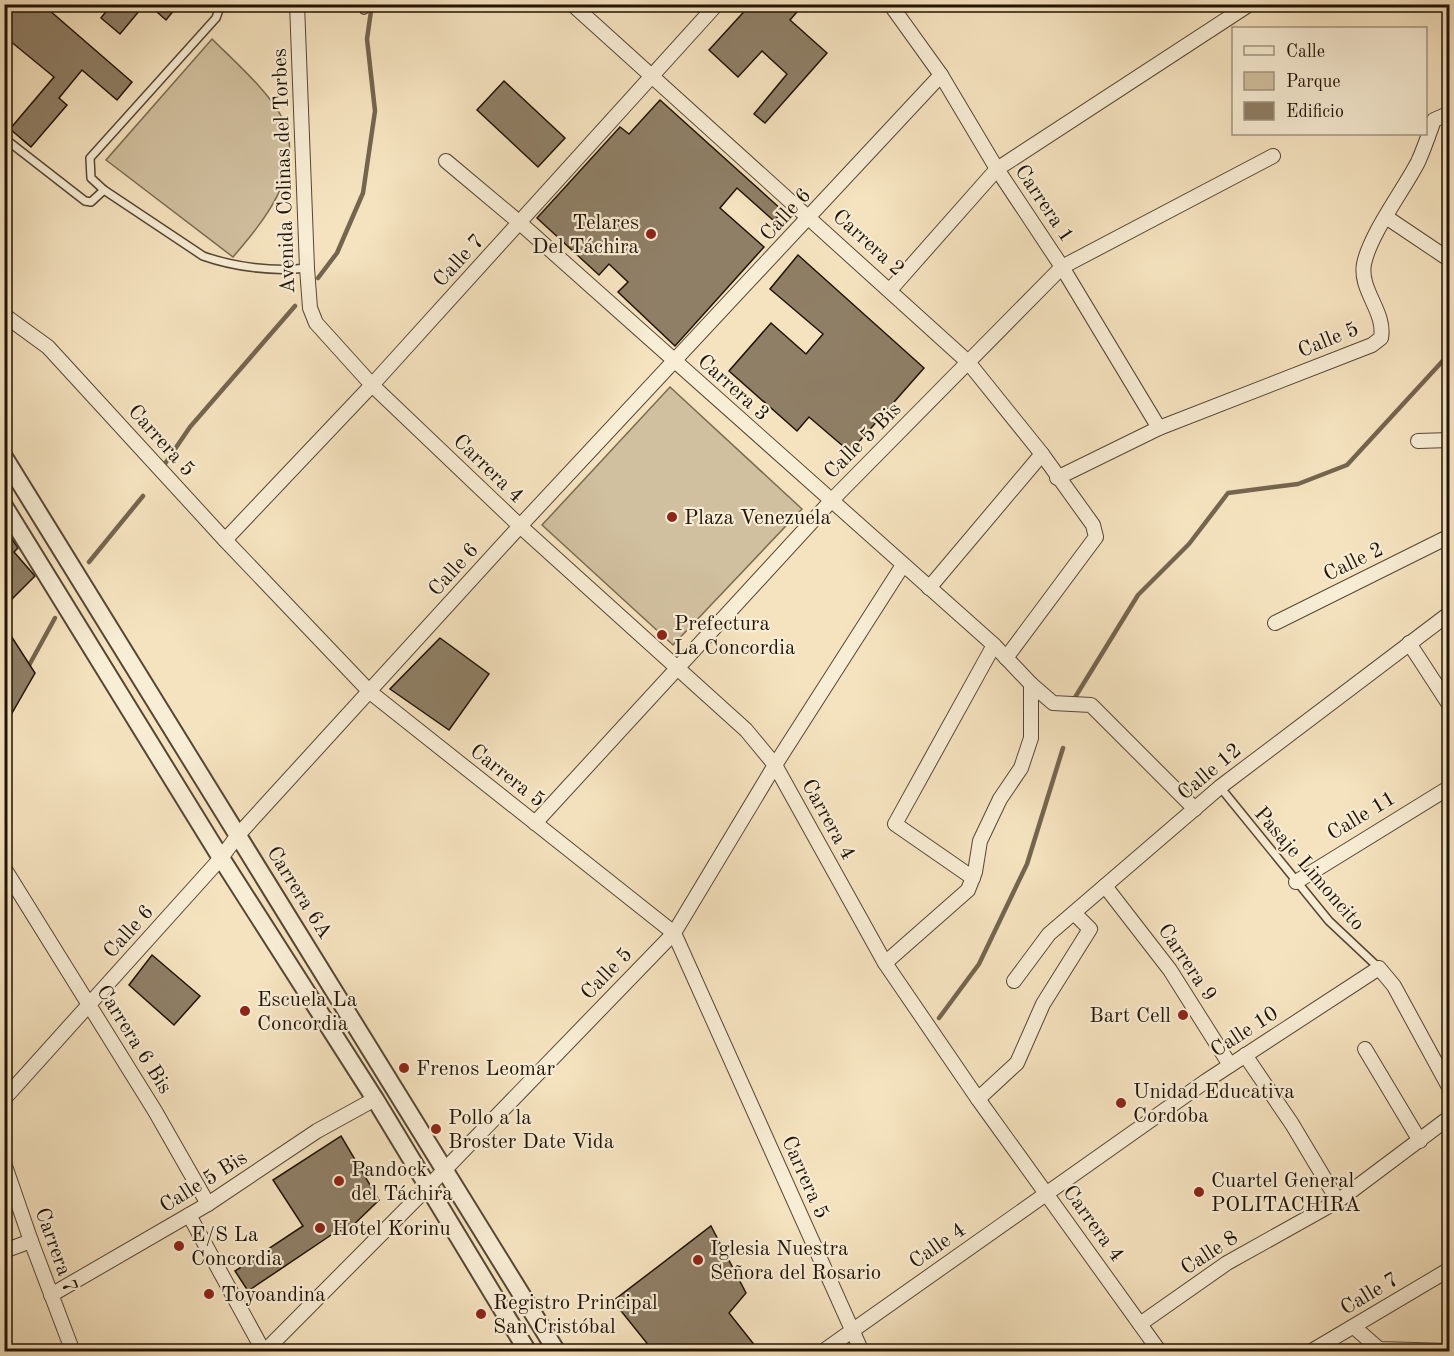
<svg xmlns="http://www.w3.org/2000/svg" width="1454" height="1356" font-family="'Old Standard TT',serif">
<rect width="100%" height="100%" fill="#f5e3bf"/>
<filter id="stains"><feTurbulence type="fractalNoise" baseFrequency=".00333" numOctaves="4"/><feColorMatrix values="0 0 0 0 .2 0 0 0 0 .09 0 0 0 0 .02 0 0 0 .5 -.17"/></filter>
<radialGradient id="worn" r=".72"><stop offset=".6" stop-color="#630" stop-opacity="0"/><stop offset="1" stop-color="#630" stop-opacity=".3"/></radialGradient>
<!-- green -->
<g fill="#d1c09f" stroke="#796a52" stroke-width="1.5">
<path d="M212,39C233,60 273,95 284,122C305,172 263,222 233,257L106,160Z"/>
<polygon points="670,387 802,509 673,645 542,525"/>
</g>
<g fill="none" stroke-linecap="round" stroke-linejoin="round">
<!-- stream -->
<g stroke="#75654f" stroke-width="4.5">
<polyline points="318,278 337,253 363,193 375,111 367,39 372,4"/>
<polyline points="162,468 190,427 295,306"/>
<polyline points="89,562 143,496"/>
<polyline points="27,669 55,618"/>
<polyline points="1074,699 1138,595 1189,544 1228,493 1298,484 1347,465 1450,353"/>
<polyline points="939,1018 979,964 1027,864 1063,748"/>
</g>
</g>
<!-- building -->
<g fill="#8f7f66" stroke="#211305" stroke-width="1.5">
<polygon points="4,4 42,4 132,82 117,100 82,70 59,98 67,105 31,147 10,129 54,77 4,36"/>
<polygon points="112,4 145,4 120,34 101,18"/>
<polygon points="148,4 179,4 166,20"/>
<polygon points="751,4 804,4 790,20 827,53 765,123 754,114 787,74 762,51 738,77 709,50"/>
<polygon points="504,81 565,138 538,167 477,110"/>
<polygon points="660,100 783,211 774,221 737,188 720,208 764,247 675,346 618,292 628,282 609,264 599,275 537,218 620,127 629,134"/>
<polygon points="798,255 924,368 850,452 809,417 797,431 729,371 771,323 806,354 823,334 770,289"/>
<polygon points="4,527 18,548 14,552 35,576 4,607"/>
<polygon points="4,625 35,673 4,727"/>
<polygon points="440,638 489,674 449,730 390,689"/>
<polygon points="152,955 200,996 174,1025 129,985"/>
<polygon points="341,1136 379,1200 343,1235 340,1229 248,1291 235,1271 303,1226 273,1180"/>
<polygon points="711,1226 746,1293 729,1313 760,1352 654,1352 613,1301"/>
</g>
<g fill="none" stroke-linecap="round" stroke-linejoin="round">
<!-- service casing -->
<g stroke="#564734" stroke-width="10">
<g id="service">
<polyline points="364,10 364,4"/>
<path d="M4,138L85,201L91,202L104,190L203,256C234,267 274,272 307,268"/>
<polyline points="104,190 91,178 90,158 216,18 221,4"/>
<polyline points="1220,787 1329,921 1379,968"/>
</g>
</g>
<!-- minor casing -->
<g stroke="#564734" stroke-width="16">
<g id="minor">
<polyline points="297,4 307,268 310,308 316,323 372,385 520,526 746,730 775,765 885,963 978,1099 1160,1352"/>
<polyline points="572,4 968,362 1042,454 1093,525 1096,537 1006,658"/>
<polyline points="890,4 941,75 997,169 1062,267 1159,428"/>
<polyline points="446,161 520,223 994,645 1031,684 1031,738 1021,768 1000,799 980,841 975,872 968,890 885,963"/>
<polyline points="1386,217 1450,260"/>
<polyline points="890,290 997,169 1250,4"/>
<polyline points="4,315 48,347 225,540 370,692 674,933 862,1352"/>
<polyline points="1418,441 1450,440"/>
<path d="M1057,478L1159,428L1372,345L1381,338C1386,312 1359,290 1364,264C1370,234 1403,191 1418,162C1424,149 1429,134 1434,120L1450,113"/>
<polyline points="225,540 372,385 717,4"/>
<polyline points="929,588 1042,454"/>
<polyline points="1275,623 1450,536"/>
<polyline points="1409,643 1450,706"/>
<polyline points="1031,684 1053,703 1091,705 1195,809"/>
<polyline points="535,823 831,501 1062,267 1273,156"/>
<polyline points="4,868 155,1111 208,1204"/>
<polyline points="973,878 895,824 994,645"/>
<polyline points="1296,882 1450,787"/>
<polyline points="1105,886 1170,970 1230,1065"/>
<polyline points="1014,981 1049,934 1220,787 1450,613"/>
<polyline points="1365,1049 1420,1141"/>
<polyline points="1245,1055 1292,1124 1338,1201"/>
<polyline points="4,1099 221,858 238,835 520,526 941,75"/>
<polyline points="978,1099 1017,1063 1043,1004 1090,929 1074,913"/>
<polyline points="4,1163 31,1241 73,1352"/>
<polyline points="189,1215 264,1352"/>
<polyline points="4,1251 31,1241"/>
<polyline points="51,1295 208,1204 317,1131 375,1099"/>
<polyline points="1140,1324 1227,1263 1338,1201 1450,1117"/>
<polyline points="1354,1327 1379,1349 1450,1351"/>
<polyline points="264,1352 428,1187 674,933 775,765 903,565"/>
<polyline points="822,1352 1206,1081 1379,968 1394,986 1450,1089"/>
<polyline points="1310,1352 1450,1269"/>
</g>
</g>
<!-- tertiary casing -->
<g stroke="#564734" stroke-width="20">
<g id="tertiary">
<polyline points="4,457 557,1352"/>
<polyline points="4,506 221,858 375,1099 528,1352"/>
</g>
</g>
<!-- service -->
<use href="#service" stroke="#f8edd5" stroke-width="7"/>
<!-- minor -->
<use href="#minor" stroke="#f8edd5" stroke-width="14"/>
<!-- tertiary -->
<use href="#tertiary" stroke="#f8edd5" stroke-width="16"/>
</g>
<!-- markers -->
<g fill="#8f2418" stroke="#f8edd5" stroke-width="2">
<circle cx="651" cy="234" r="6"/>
<circle cx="672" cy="517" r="6"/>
<circle cx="662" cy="635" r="6"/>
<circle cx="245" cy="1011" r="6"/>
<circle cx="1183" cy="1015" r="6"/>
<circle cx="404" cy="1068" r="6"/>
<circle cx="1121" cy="1103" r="6"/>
<circle cx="436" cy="1129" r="6"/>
<circle cx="339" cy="1181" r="6"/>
<circle cx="1199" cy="1192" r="6"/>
<circle cx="320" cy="1228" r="6"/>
<circle cx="179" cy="1246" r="6"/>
<circle cx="698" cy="1260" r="6"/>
<circle cx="209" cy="1294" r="6"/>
<circle cx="481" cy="1314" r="6"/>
</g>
<g text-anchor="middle" stroke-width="4.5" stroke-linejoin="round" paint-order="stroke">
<!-- street labels -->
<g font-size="21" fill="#211305" stroke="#f8edd5">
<text transform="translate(283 171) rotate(-92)" y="7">Avenida Colinas del Torbes</text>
<text transform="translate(1045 203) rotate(56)" y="7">Carrera 1</text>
<text transform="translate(785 214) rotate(-47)" y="7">Calle 6</text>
<text transform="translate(869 242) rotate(42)" y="7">Carrera 2</text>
<text transform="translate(458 260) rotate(-47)" y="7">Calle 7</text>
<text transform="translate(1328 339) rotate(-22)" y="7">Calle 5</text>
<text transform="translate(734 387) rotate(42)" y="7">Carrera 3</text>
<text transform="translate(162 440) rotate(48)" y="7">Carrera 5</text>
<text transform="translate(862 440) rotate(-45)" y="7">Calle 5 Bis</text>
<text transform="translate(489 468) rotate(44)" y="7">Carrera 4</text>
<text transform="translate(1353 561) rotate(-26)" y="7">Calle 2</text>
<text transform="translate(453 569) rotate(-48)" y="7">Calle 6</text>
<text transform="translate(1209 771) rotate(-40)" y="7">Calle 12</text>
<text transform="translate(508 775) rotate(38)" y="7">Carrera 5</text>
<text transform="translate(1361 815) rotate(-31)" y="7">Calle 11</text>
<text transform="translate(829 819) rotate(61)" y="7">Carrera 4</text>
<text transform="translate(1310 868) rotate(49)" y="7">Pasaje Limoncito</text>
<text transform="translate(300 892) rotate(58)" y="7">Carrera 6A</text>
<text transform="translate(128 931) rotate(-48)" y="7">Calle 6</text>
<text transform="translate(1188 962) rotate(56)" y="7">Carrera 9</text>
<text transform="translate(606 973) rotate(-46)" y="7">Calle 5</text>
<text transform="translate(1244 1031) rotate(-33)" y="7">Calle 10</text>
<text transform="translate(135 1039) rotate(58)" y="7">Carrera 6 Bis</text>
<text transform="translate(806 1177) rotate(66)" y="7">Carrera 5</text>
<text transform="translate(203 1181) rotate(-32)" y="7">Calle 5 Bis</text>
<text transform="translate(1094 1223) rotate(54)" y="7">Carrera 4</text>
<text transform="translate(937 1245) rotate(-35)" y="7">Calle 4</text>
<text transform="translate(57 1250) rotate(70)" y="7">Carrera 7</text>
<text transform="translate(1209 1252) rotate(-33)" y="7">Calle 8</text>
<text transform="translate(1369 1293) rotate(-31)" y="7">Calle 7</text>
</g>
<!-- poi labels -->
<g font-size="21" fill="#211305" stroke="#f8edd5" text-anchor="start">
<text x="639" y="229" text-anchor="end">Telares<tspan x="639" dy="24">Del Táchira</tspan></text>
<text x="684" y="524">Plaza Venezuela</text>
<text x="674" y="630">Prefectura<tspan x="674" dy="24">La Concordia</tspan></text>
<text x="257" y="1006">Escuela La<tspan x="257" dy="24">Concordia</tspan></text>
<text x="1171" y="1022" text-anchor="end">Bart Cell</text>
<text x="416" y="1075">Frenos Leomar</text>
<text x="1133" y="1098">Unidad Educativa<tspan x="1133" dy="24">Cordoba</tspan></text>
<text x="448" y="1124">Pollo a la<tspan x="448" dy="24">Broster Date Vida</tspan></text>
<text x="351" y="1176">Pandock<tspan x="351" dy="24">del Táchira</tspan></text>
<text x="1211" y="1187">Cuartel General<tspan x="1211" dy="24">POLITACHIRA</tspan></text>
<text x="332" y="1235">Hotel Korinu</text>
<text x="191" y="1241">E/S La<tspan x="191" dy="24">Concordia</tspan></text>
<text x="710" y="1255">Iglesia Nuestra<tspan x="710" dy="24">Señora del Rosario</tspan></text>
<text x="221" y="1301">Toyoandina</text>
<text x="493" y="1309">Registro Principal<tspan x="493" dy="24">San Cristóbal</tspan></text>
</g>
</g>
<!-- margin -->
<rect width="1454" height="1356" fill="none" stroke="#f5e3bf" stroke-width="24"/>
<rect x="6" y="6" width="1442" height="1344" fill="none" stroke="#211305" stroke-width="3"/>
<rect x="12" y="12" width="1430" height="1332" fill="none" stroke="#211305" stroke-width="1.5"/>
<!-- legend -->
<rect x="1232" y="27" width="195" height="108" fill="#f8edd5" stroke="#a29682" stroke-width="1.5"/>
<rect x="1244" y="46" width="30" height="9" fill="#f8edd5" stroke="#a29682" stroke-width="1.5"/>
<text x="1286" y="57" font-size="18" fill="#211305">Calle</text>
<rect x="1244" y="72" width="30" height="18" fill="#d1c09f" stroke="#a29682" stroke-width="1.5"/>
<text x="1286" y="87" font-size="18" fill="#211305">Parque</text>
<rect x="1244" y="102" width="30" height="18" fill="#8f7f66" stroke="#a29682" stroke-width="1.5"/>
<text x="1286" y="117" font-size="18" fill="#211305">Edificio</text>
<rect width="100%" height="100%" filter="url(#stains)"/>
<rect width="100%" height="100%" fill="url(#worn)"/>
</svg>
